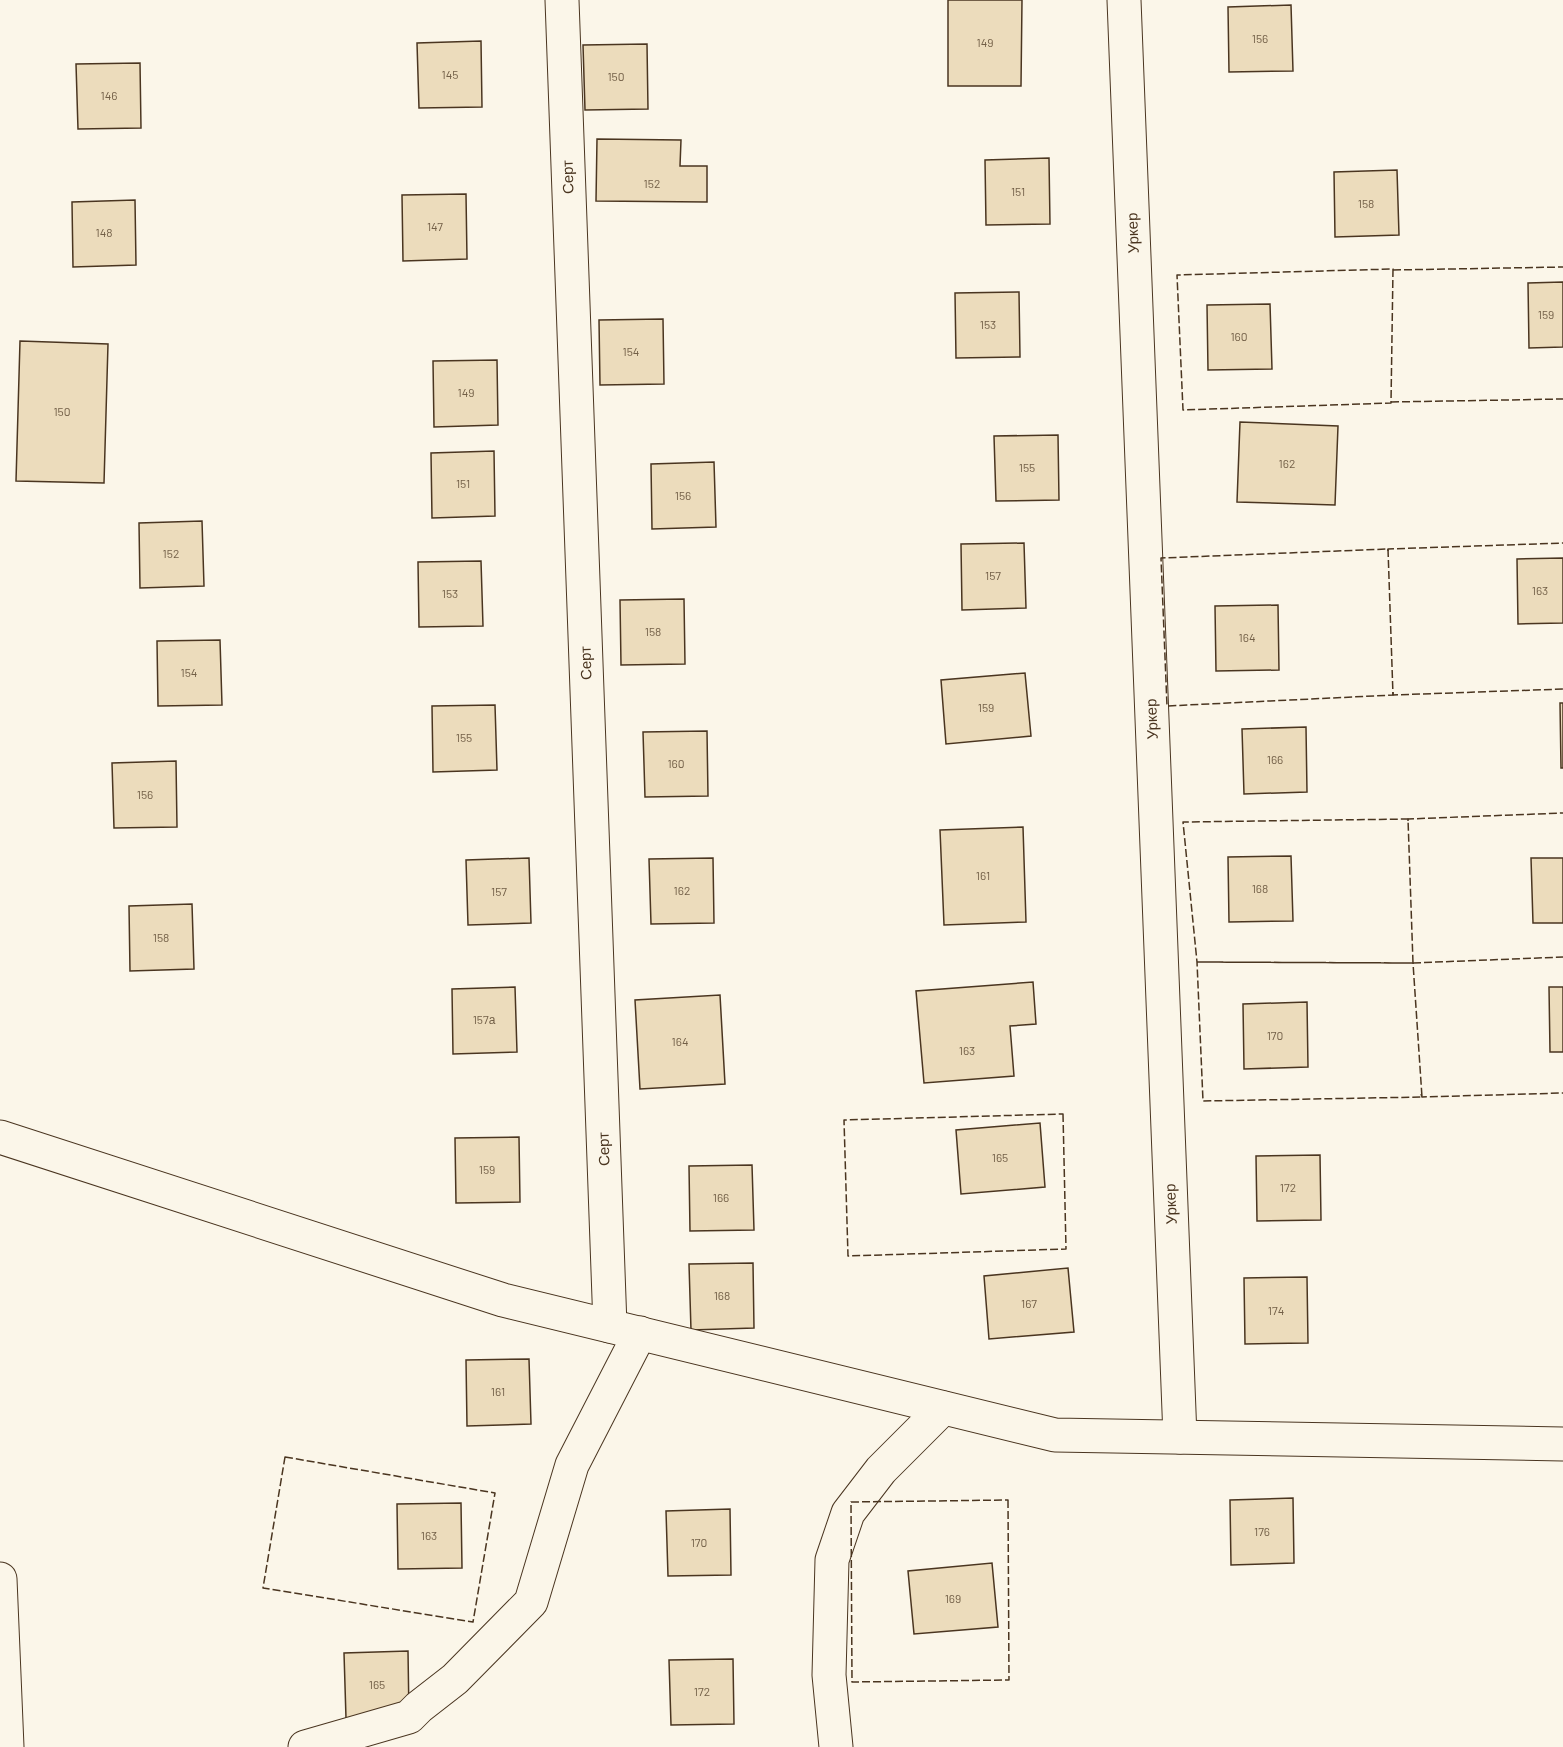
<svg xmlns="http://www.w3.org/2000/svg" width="1563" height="1747" font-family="Barlow,sans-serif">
<rect width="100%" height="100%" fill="#fbf6e9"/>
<!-- building -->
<g fill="#ecdcbc" stroke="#4a3520" stroke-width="1.5">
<polygon points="948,0 1022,0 1021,86 948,86"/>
<polygon points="1291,5 1293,71 1229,72 1228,7"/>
<polygon points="481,41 482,107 419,108 417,43"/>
<polygon points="647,44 648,109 585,110 583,45"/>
<polygon points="140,63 141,128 78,129 76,64"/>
<polygon points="597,139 681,140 680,166 707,166 707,202 596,201"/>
<polygon points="1049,158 1050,224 986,225 985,160"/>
<polygon points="1397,170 1399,235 1335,237 1334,172"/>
<polygon points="466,194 467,259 403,261 402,195"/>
<polygon points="135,200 136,265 73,267 72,202"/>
<polygon points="1563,282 1563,347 1529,348 1528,283"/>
<polygon points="1019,292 1020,357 956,358 955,293"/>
<polygon points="1270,304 1272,369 1208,370 1207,305"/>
<polygon points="663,319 664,384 600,385 599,320"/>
<polygon points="20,341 108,344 104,483 16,481"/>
<polygon points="497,360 498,425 434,427 433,361"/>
<polygon points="1240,422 1338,426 1335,505 1237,502"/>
<polygon points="1058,435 1059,500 996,501 994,436"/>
<polygon points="494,451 495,516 432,518 431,453"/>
<polygon points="714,462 716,527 652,529 651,464"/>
<polygon points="202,521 204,586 140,588 139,523"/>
<polygon points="1024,543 1026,608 962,610 961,544"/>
<polygon points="1563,558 1563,623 1518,624 1517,559"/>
<polygon points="481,561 483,626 419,627 418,562"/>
<polygon points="684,599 685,664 621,665 620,600"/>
<polygon points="1278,605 1279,670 1216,671 1215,606"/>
<polygon points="220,640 222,705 158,706 157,641"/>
<polygon points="1025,673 1031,736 946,744 941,680"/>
<polygon points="1560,703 1563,703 1563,768 1561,768"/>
<polygon points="495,705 497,770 433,772 432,706"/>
<polygon points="1306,727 1307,792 1244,794 1242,729"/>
<polygon points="707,731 708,796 645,797 643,732"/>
<polygon points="176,761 177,827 114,828 112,763"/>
<polygon points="1023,827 1026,922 944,925 940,830"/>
<polygon points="1291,856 1293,921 1229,922 1228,857"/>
<polygon points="529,858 531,923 468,925 466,860"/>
<polygon points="713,858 714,923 651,924 649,859"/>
<polygon points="1531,858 1563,858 1563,923 1533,923"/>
<polygon points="192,904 194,969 130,971 129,906"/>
<polygon points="1033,982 1036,1024 1010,1026 1014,1076 924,1083 916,991"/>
<polygon points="515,987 517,1052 453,1054 452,989"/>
<polygon points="1549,987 1563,987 1563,1052 1550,1052"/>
<polygon points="720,995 725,1084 640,1089 635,1000"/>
<polygon points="1307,1002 1308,1067 1244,1069 1243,1004"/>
<polygon points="1040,1123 1045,1187 961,1194 956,1130"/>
<polygon points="519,1137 520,1202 456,1203 455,1138"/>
<polygon points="1320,1155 1321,1220 1257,1221 1256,1156"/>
<polygon points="752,1165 754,1230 690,1231 689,1166"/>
<polygon points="753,1263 754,1328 691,1330 689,1264"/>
<polygon points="1068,1268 1074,1332 989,1339 984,1276"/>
<polygon points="1307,1277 1308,1343 1245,1344 1244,1278"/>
<polygon points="529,1359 531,1424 467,1426 466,1360"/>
<polygon points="1293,1498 1294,1563 1231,1565 1230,1500"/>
<polygon points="461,1503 462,1568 398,1569 397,1504"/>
<polygon points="730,1509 731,1575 668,1576 666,1511"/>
<polygon points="992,1563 998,1627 914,1634 908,1571"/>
<polygon points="408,1651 409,1717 346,1718 344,1653"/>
<polygon points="733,1659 734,1724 671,1725 669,1660"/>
</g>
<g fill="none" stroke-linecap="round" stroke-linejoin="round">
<!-- street casing -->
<g stroke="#4a3520" stroke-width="35">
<g id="street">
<polyline points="562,0 610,1326"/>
<polyline points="1124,0 1180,1437"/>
<polyline points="0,1137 503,1300 1055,1435 1563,1444"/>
<polyline points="0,1579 7,1747"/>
<polyline points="305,1747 409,1717 419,1707 455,1679 531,1602 572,1465 640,1333"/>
<polyline points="836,1747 829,1675 832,1560 848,1513 881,1470 943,1408"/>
</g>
</g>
<!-- street -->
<use href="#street" stroke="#fbf6e9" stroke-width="33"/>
<!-- fence -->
<g stroke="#4a3520" stroke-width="1.5" stroke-dasharray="8 3" stroke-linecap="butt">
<polygon points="1393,269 1391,403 1183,410 1177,275"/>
<polyline points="1393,270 1563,267"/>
<polyline points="1391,402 1563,399"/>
<polygon points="1388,549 1393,695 1167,706 1161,558"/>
<polyline points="1388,551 1388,549 1563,543"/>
<polyline points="1393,692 1393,695 1563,689"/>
<polyline points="1408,821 1408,819 1563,813"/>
<polyline points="1197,962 1413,963 1422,1097 1203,1101 1197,962 1183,822 1408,819 1413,963 1197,962"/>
<polyline points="1413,963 1563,957"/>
<polyline points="1421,1094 1422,1097 1563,1093"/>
<polygon points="1063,1114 1066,1249 848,1256 844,1120"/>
<polygon points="285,1457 495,1493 473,1622 263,1588"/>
<polygon points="1008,1500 1009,1680 852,1682 851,1502"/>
</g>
</g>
<g text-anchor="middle" stroke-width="4.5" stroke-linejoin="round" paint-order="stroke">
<!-- number labels -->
<g font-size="12" fill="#725f47">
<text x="1260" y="43">156</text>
<text x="985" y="47">149</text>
<text x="450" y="79">145</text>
<text x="616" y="81">150</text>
<text x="109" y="100">146</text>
<text x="652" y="188">152</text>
<text x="1018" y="196">151</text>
<text x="1366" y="208">158</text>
<text x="435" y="231">147</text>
<text x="104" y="237">148</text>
<text x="1546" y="319">159</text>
<text x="988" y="329">153</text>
<text x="1239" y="341">160</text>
<text x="631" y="356">154</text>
<text x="466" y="397">149</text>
<text x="62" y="416">150</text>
<text x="1287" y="468">162</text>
<text x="1027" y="472">155</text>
<text x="463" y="488">151</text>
<text x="683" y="500">156</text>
<text x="171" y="558">152</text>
<text x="993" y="580">157</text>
<text x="1540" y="595">163</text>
<text x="450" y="598">153</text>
<text x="653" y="636">158</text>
<text x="1247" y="642">164</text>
<text x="189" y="677">154</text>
<text x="986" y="712">159</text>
<text x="464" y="742">155</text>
<text x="1275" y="764">166</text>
<text x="676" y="768">160</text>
<text x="145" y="799">156</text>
<text x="983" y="880">161</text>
<text x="1260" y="893">168</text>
<text x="682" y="895">162</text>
<text x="499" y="896">157</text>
<text x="161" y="942">158</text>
<text x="484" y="1024">157а</text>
<text x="1275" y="1040">170</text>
<text x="680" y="1046">164</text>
<text x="967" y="1055">163</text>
<text x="1000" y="1162">165</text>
<text x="487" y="1174">159</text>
<text x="1288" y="1192">172</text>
<text x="721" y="1202">166</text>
<text x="722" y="1300">168</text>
<text x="1029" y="1308">167</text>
<text x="1276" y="1315">174</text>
<text x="498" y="1396">161</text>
<text x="1262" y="1536">176</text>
<text x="429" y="1540">163</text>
<text x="699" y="1547">170</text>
<text x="953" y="1603">169</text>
<text x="377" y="1689">165</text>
<text x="702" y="1696">172</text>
</g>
<!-- street labels -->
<g font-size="15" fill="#4a3520" stroke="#fbf6e9">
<text transform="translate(568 177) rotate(-92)" y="5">Серт</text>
<text transform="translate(1133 233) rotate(-92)" y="5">Уркер</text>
<text transform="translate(586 663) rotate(-92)" y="5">Серт</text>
<text transform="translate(1152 719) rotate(-92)" y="5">Уркер</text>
<text transform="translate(604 1149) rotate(-92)" y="5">Серт</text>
<text transform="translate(1171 1204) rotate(-92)" y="5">Уркер</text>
</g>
</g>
</svg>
